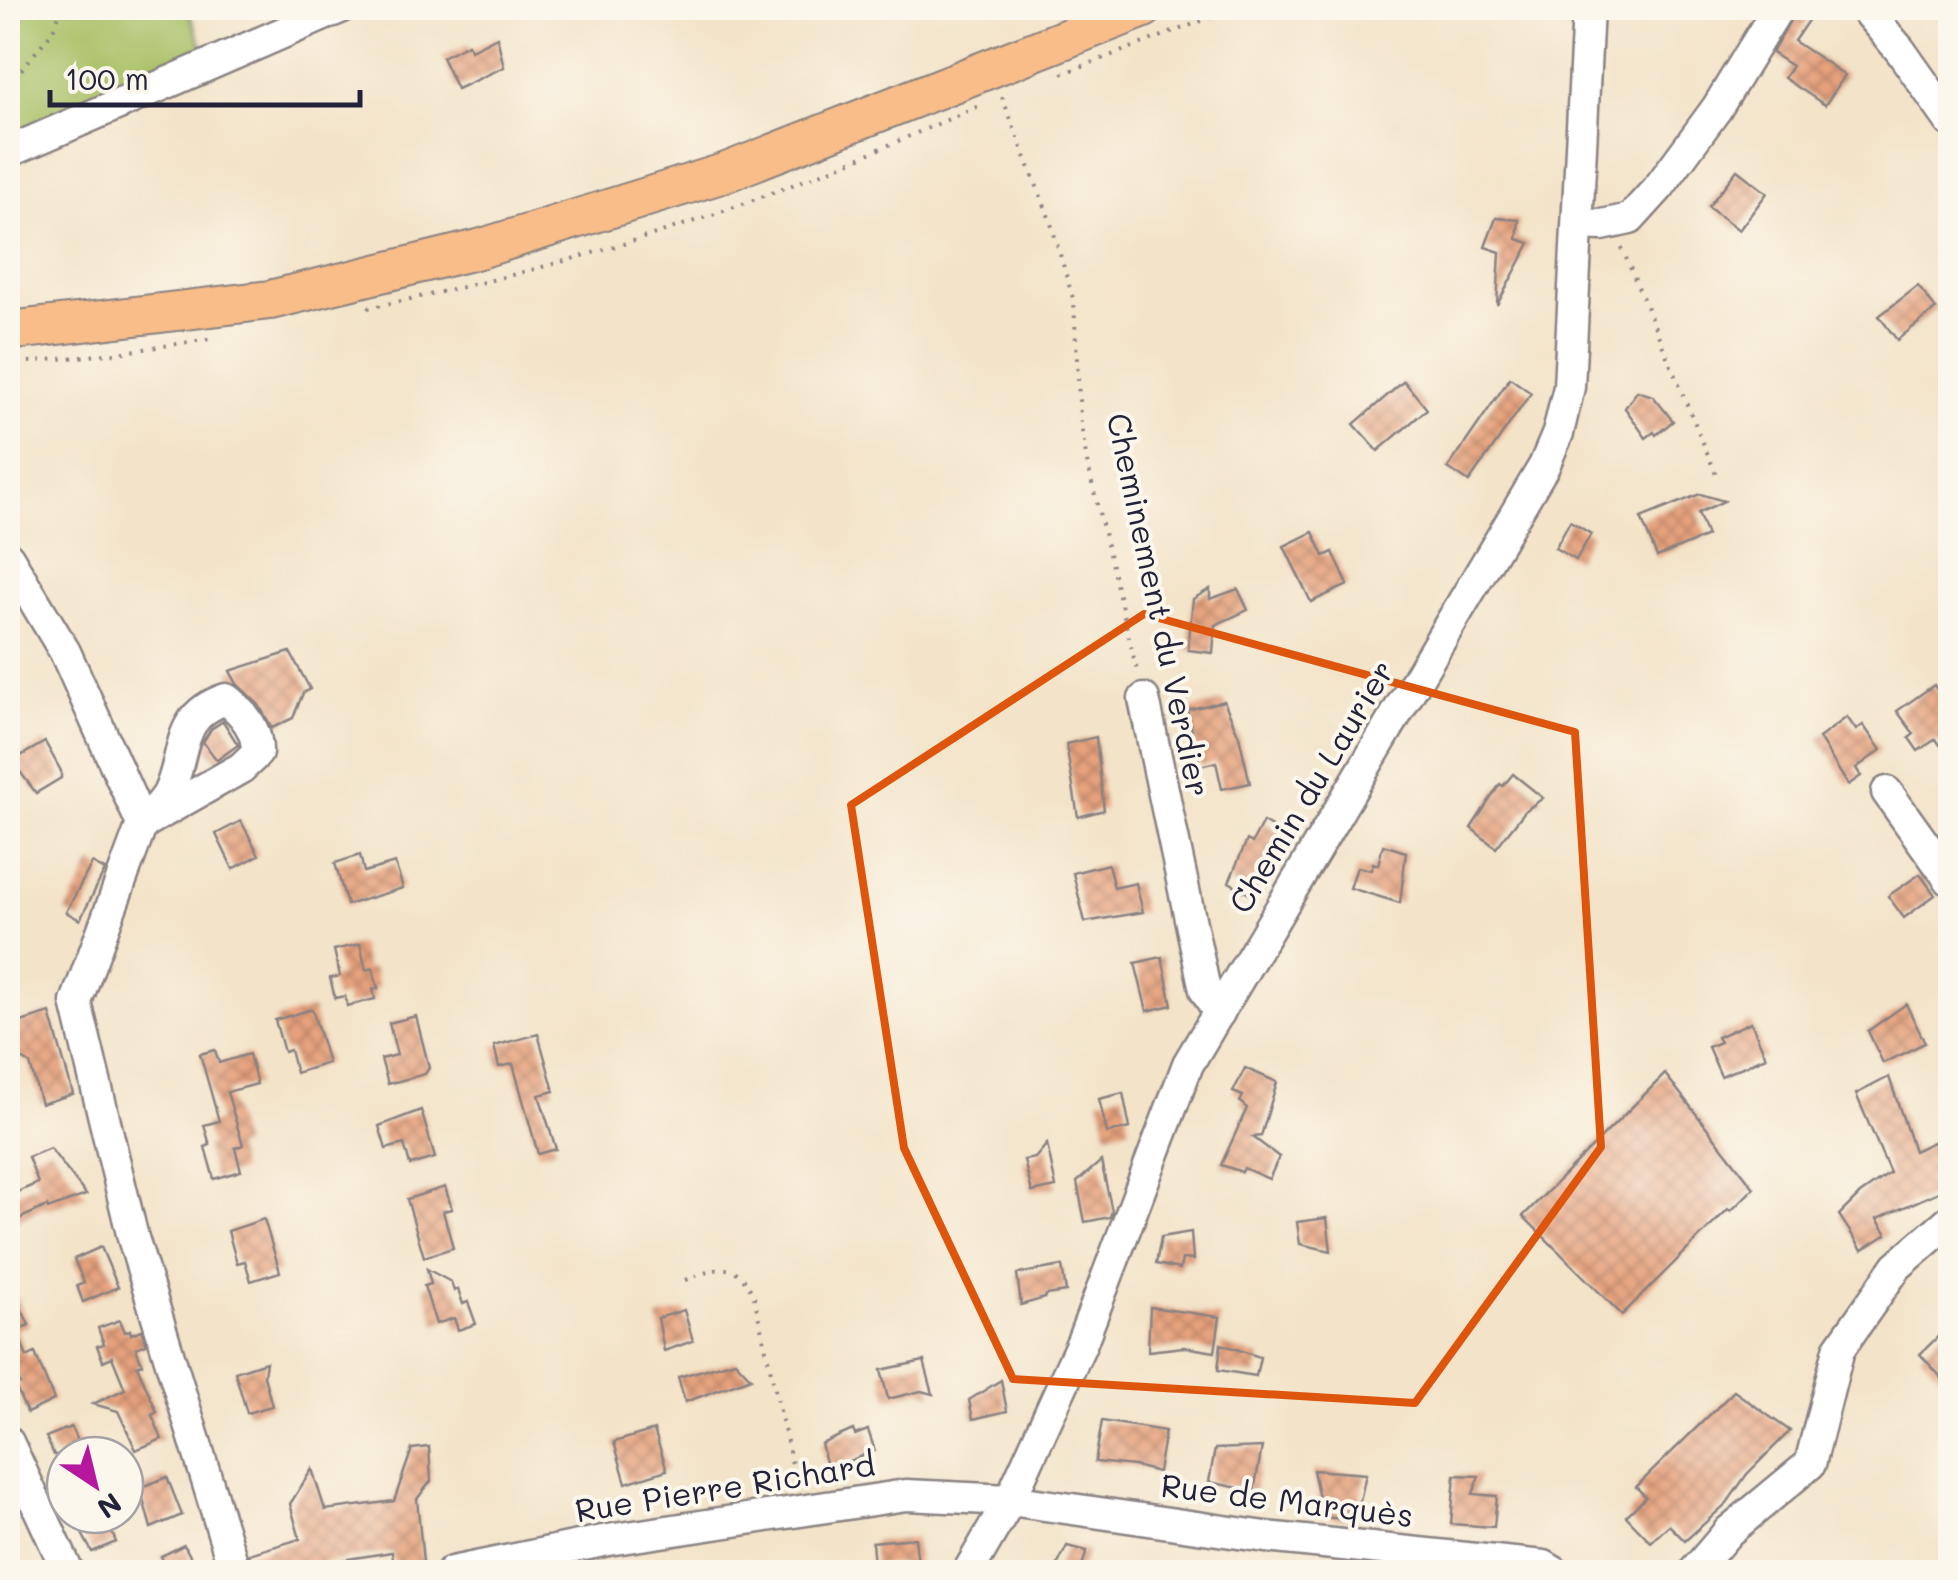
<svg xmlns="http://www.w3.org/2000/svg" width="1958" height="1580" font-family="Mali,sans-serif">
<defs>
<pattern id="building-cross-hatch" width="8" height="8" patternUnits="userSpaceOnUse" patternTransform="scale(2.5)"><rect width="8" height="8" fill="#e7a27d"/><path d="M0 0l8 8M0 8l8-8" fill="none" stroke="#bb8468"/></pattern>
</defs>
<rect width="100%" height="100%" fill="#fbf7ec"/>
<filter id="ink" filterUnits="userSpaceOnUse"><feTurbulence type="fractalNoise" baseFrequency=".01" numOctaves="2"/><feDisplacementMap in="SourceGraphic" scale="20" xChannelSelector="R" yChannelSelector="G"/><feConvolveMatrix kernelMatrix="1 2 1 2 8 2 1 2 1" color-interpolation-filters="sRGB"/></filter>
<filter id="wash" filterUnits="userSpaceOnUse"><feTurbulence type="fractalNoise" baseFrequency=".0048" numOctaves="4" result="noise"/><feDisplacementMap in="SourceGraphic" scale="40" xChannelSelector="R" yChannelSelector="G"/><feGaussianBlur stdDeviation="2.25" result="paint"/><feColorMatrix in="noise" values="0 0 0 0 0 0 0 0 0 0 0 0 0 0 0 0 0 1.4 0 .05"/><feComposite in="paint" operator="in"/></filter>
<g filter="url(#wash)">
<rect width="100%" height="100%" fill="#f3e3c8"/>
<!-- park -->
<polygon fill="#a8c065" stroke="#657150" stroke-width="2.5" points="8,8 187,8 208,60 8,148"/>
<g id="blocks">
<!-- building -->
<g fill="url(#building-cross-hatch)">
<polygon points="1797,8 1811,16 1794,41 1845,75 1825,105 1784,78 1792,66 1772,53"/>
<polygon points="497,37 504,67 457,89 442,57 468,44 471,50"/>
<polygon points="1737,170 1767,193 1739,230 1708,207"/>
<polygon points="1496,218 1519,220 1517,239 1530,243 1497,305 1500,252 1485,247"/>
<polygon points="1918,286 1936,309 1897,340 1879,316"/>
<polygon points="1510,378 1531,393 1469,482 1448,468"/>
<polygon points="1404,381 1427,409 1378,451 1354,424"/>
<polygon points="1637,391 1653,396 1673,421 1656,435 1654,432 1646,438 1625,408"/>
<polygon points="1700,494 1724,501 1698,513 1707,536 1657,557 1641,518"/>
<polygon points="1570,521 1591,534 1576,560 1555,548"/>
<polygon points="1313,532 1324,556 1333,552 1348,585 1311,602 1284,546"/>
<polygon points="1210,589 1210,599 1238,589 1248,610 1215,625 1213,653 1188,650 1193,599"/>
<polygon points="290,652 310,689 303,693 293,718 272,728 259,705 237,684 230,671"/>
<polygon points="1934,685 1950,709 1950,738 1940,745 1936,739 1918,751 1909,738 1914,734 1897,711"/>
<polygon points="1224,701 1239,736 1250,783 1222,789 1216,762 1200,766 1187,710"/>
<polygon points="1847,717 1856,730 1863,725 1881,750 1856,768 1861,776 1848,785 1819,738"/>
<polygon points="223,721 238,745 217,760 203,742 211,729"/>
<polygon points="1096,737 1104,810 1078,817 1066,744"/>
<polygon points="45,742 61,771 61,778 36,793 12,761"/>
<polygon points="1513,774 1543,798 1525,811 1496,848 1471,828 1500,784 1503,786"/>
<polygon points="241,821 259,855 233,869 216,834"/>
<polygon points="1263,822 1285,835 1251,895 1229,882 1247,840 1252,843"/>
<polygon points="1383,845 1406,852 1400,903 1350,888 1357,867 1371,870 1373,863 1378,865"/>
<polygon points="360,855 364,872 395,863 403,888 347,905 335,863"/>
<polygon points="92,863 105,870 80,920 66,912"/>
<polygon points="1108,864 1114,888 1136,883 1143,912 1085,922 1073,873"/>
<polygon points="1920,874 1935,895 1904,918 1888,896"/>
<polygon points="360,944 366,970 373,968 378,988 373,989 375,999 347,1006 345,996 335,998 330,978 340,976 334,950"/>
<polygon points="1162,957 1172,1005 1147,1011 1135,963"/>
<polygon points="1906,1004 1925,1043 1883,1063 1868,1031"/>
<polygon points="312,1009 328,1063 296,1073 290,1050 284,1052 275,1020"/>
<polygon points="50,1013 73,1094 41,1104 30,1064 8,1050 8,1026"/>
<polygon points="416,1016 429,1068 425,1074 388,1084 381,1059 397,1055 389,1023"/>
<polygon points="1751,1022 1766,1057 1721,1076 1708,1047 1720,1042 1717,1037"/>
<polygon points="538,1034 554,1091 539,1095 556,1149 538,1154 513,1064 499,1067 494,1046"/>
<polygon points="215,1050 219,1063 249,1054 257,1084 227,1092 243,1145 235,1148 241,1171 214,1179 205,1147 210,1145 204,1125 219,1121 200,1054"/>
<polygon points="1245,1068 1277,1082 1261,1136 1253,1137 1279,1157 1269,1179 1244,1168 1242,1172 1221,1165 1247,1108 1240,1102 1243,1096 1233,1092"/>
<polygon points="1665,1074 1754,1188 1731,1211 1728,1209 1622,1315 1523,1216"/>
<polygon points="1889,1077 1914,1151 1950,1134 1950,1187 1877,1219 1887,1234 1862,1250 1839,1215 1860,1194 1890,1173 1856,1094"/>
<polygon points="1123,1093 1130,1128 1107,1133 1099,1099"/>
<polygon points="421,1110 435,1158 410,1165 404,1144 386,1149 379,1126"/>
<polygon points="1047,1144 1056,1187 1032,1192 1024,1160 1035,1158"/>
<polygon points="50,1148 86,1195 48,1209 47,1206 8,1224 8,1196 38,1183 28,1157"/>
<polygon points="1101,1161 1112,1211 1110,1217 1085,1222 1077,1182"/>
<polygon points="445,1187 452,1209 443,1211 453,1248 424,1257 407,1199"/>
<polygon points="1327,1218 1331,1251 1300,1244 1297,1222"/>
<polygon points="264,1219 280,1272 251,1281 245,1261 237,1263 228,1231"/>
<polygon points="1191,1232 1193,1260 1182,1259 1180,1269 1156,1264 1161,1237"/>
<polygon points="101,1247 118,1287 83,1302 77,1286 84,1283 74,1259"/>
<polygon points="1062,1266 1066,1292 1046,1295 1045,1298 1021,1305 1017,1274"/>
<polygon points="427,1269 451,1282 454,1291 458,1289 463,1304 468,1302 476,1324 458,1330 454,1318 436,1324 424,1286 431,1284"/>
<polygon points="8,1279 29,1325 16,1330 27,1357 35,1353 54,1400 27,1413 15,1386 20,1384 8,1355"/>
<polygon points="1150,1307 1220,1317 1215,1352 1184,1347 1148,1351"/>
<polygon points="684,1310 693,1341 664,1351 658,1318"/>
<polygon points="120,1320 125,1332 130,1330 131,1334 142,1330 146,1344 136,1348 142,1364 137,1366 157,1412 152,1415 162,1439 136,1450 118,1411 93,1404 125,1389 112,1357 103,1361 97,1346 104,1344 98,1328"/>
<polygon points="1950,1325 1950,1387 1920,1354"/>
<polygon points="1221,1344 1260,1357 1256,1376 1218,1370"/>
<polygon points="735,1361 751,1378 685,1402 678,1377"/>
<polygon points="924,1361 933,1394 921,1391 888,1399 881,1370"/>
<polygon points="266,1362 264,1376 272,1406 247,1413 235,1372"/>
<polygon points="1001,1380 1007,1411 973,1419 969,1400"/>
<polygon points="1734,1391 1790,1431 1747,1474 1727,1503 1685,1541 1669,1525 1651,1542 1626,1516 1646,1497 1636,1487"/>
<polygon points="1102,1421 1165,1431 1158,1472 1134,1466 1095,1462"/>
<polygon points="71,1427 83,1455 54,1455 46,1437"/>
<polygon points="654,1430 667,1470 626,1483 614,1442"/>
<polygon points="853,1430 855,1435 868,1430 875,1451 828,1469 821,1444"/>
<polygon points="429,1447 431,1481 417,1499 423,1562 394,1565 392,1552 304,1566 305,1569 294,1572 253,1572 249,1554 300,1539 290,1504 312,1469 325,1510 394,1501 412,1449"/>
<polygon points="1262,1447 1254,1491 1209,1482 1215,1449"/>
<polygon points="1313,1470 1366,1474 1356,1520 1323,1517"/>
<polygon points="1455,1475 1479,1476 1473,1494 1497,1496 1494,1527 1451,1524"/>
<polygon points="167,1477 182,1515 151,1528 140,1488"/>
<polygon points="72,1515 104,1515 116,1542 92,1552"/>
<polygon points="915,1538 919,1572 901,1572 900,1563 874,1566 872,1542"/>
<polygon points="184,1545 199,1572 168,1572 161,1556"/>
<polygon points="1067,1546 1087,1551 1080,1572 1054,1572"/>
</g>
</g>
</g>
<g filter="url(#ink)">
<use href="#blocks" fill-opacity="0" stroke="#8a8282" stroke-width="2.5"/>
<g fill="none" stroke-linecap="round" stroke-linejoin="round">
<!-- minor casing -->
<g stroke="#8a8282" stroke-width="35">
<g id="minor">
<polyline points="1864,8 1900,50 1950,121"/>
<polyline points="8,152 340,8"/>
<polyline points="1579,224 1602,225 1630,219 1659,187 1717,108 1778,8"/>
<polyline points="8,557 65,652 142,824 76,1002 133,1238 235,1572"/>
<path d="M226,699C243,712 258,730 257,753L241,768L142,824C150,815 162,805 168,794C187,755 174,716 226,699Z"/>
<polyline points="1144,699 1205,990 1219,1013"/>
<polyline points="1887,792 1950,880"/>
<polyline points="8,1442 68,1572"/>
<polyline points="452,1572 608,1540 906,1495 1010,1500 1266,1537 1544,1566 1554,1572"/>
<polyline points="968,1572 1010,1500 1082,1342 1188,1064 1544,466 1558,433 1569,387 1588,8"/>
<polyline points="1694,1572 1729,1531 1810,1464 1839,1349 1897,1266 1950,1220"/>
</g>
</g>
<!-- major casing -->
<g stroke="#8a8282" stroke-width="42">
<polyline id="major" points="8,331 270,300 479,249 724,173 1144,8"/>
</g>
<!-- path -->
<g stroke="#8a8282" stroke-width="4" stroke-dasharray="2.5 8" stroke-linecap="butt">
<polyline points="1062,74 1236,8"/>
<polyline points="8,86 52,32 62,8"/>
<polyline points="1002,97 1050,220 1074,302 1080,418 1087,462 1138,675"/>
<polyline points="1622,248 1718,479"/>
<path d="M368,308C503,280 640,244 769,194C840,167 909,136 979,106"/>
<polyline points="8,364 118,353 216,338"/>
<path d="M685,1280C720,1268 736,1257 754,1297L797,1486"/>
</g>
<!-- minor -->
<use href="#minor" stroke="#fff" stroke-width="30"/>
<!-- major -->
<use href="#major" stroke="#f8bd88" stroke-width="38"/>
</g>
</g>
<!-- marked area -->
<path fill="none" stroke="#de560e" stroke-width="8" stroke-linejoin="round" d="M1144,614L1575,732L1601,1147L1415,1403L1013,1379L904,1148L851,805Z"/>
<g text-anchor="middle" stroke-width="8" stroke-linejoin="round" paint-order="stroke">
<!-- street labels -->
<g font-size="32" fill="#22223b" stroke="#fbf7ec">
<text transform="translate(1158 605) rotate(78)" y="11">Cheminement du Verdier</text>
<text transform="translate(1312 787) rotate(-59)" y="11">Chemin du Laurier</text>
<text transform="translate(725 1488) rotate(-9)" y="11">Rue Pierre Richard</text>
<text transform="translate(1287 1501) rotate(7)" y="11">Rue de Marquès</text>
</g>
</g>
<!-- margin -->
<rect width="1958" height="1580" fill="none" stroke="#fbf7ec" stroke-width="40"/>
<!-- north arrow -->
<g transform="translate(95 1485) rotate(145)"><circle r="48" fill="#fbf7ec" stroke="#a4a2a5" stroke-width="2.5"/>
<path d="M0-8L18 38L0 25L-18 38Z" fill="#b5179e"/>
<text y="-15" font-size="28" font-weight="bold" text-anchor="middle" fill="#22223b">N</text>
</g>
<!-- scale -->
<path d="M50 90v15h310v-15" fill="none" stroke="#22223b" stroke-width="5"/>
<text x="65" y="90" font-size="30" fill="#22223b" stroke="#fbf7ec" stroke-width="8" paint-order="stroke">100 m</text>
</svg>
